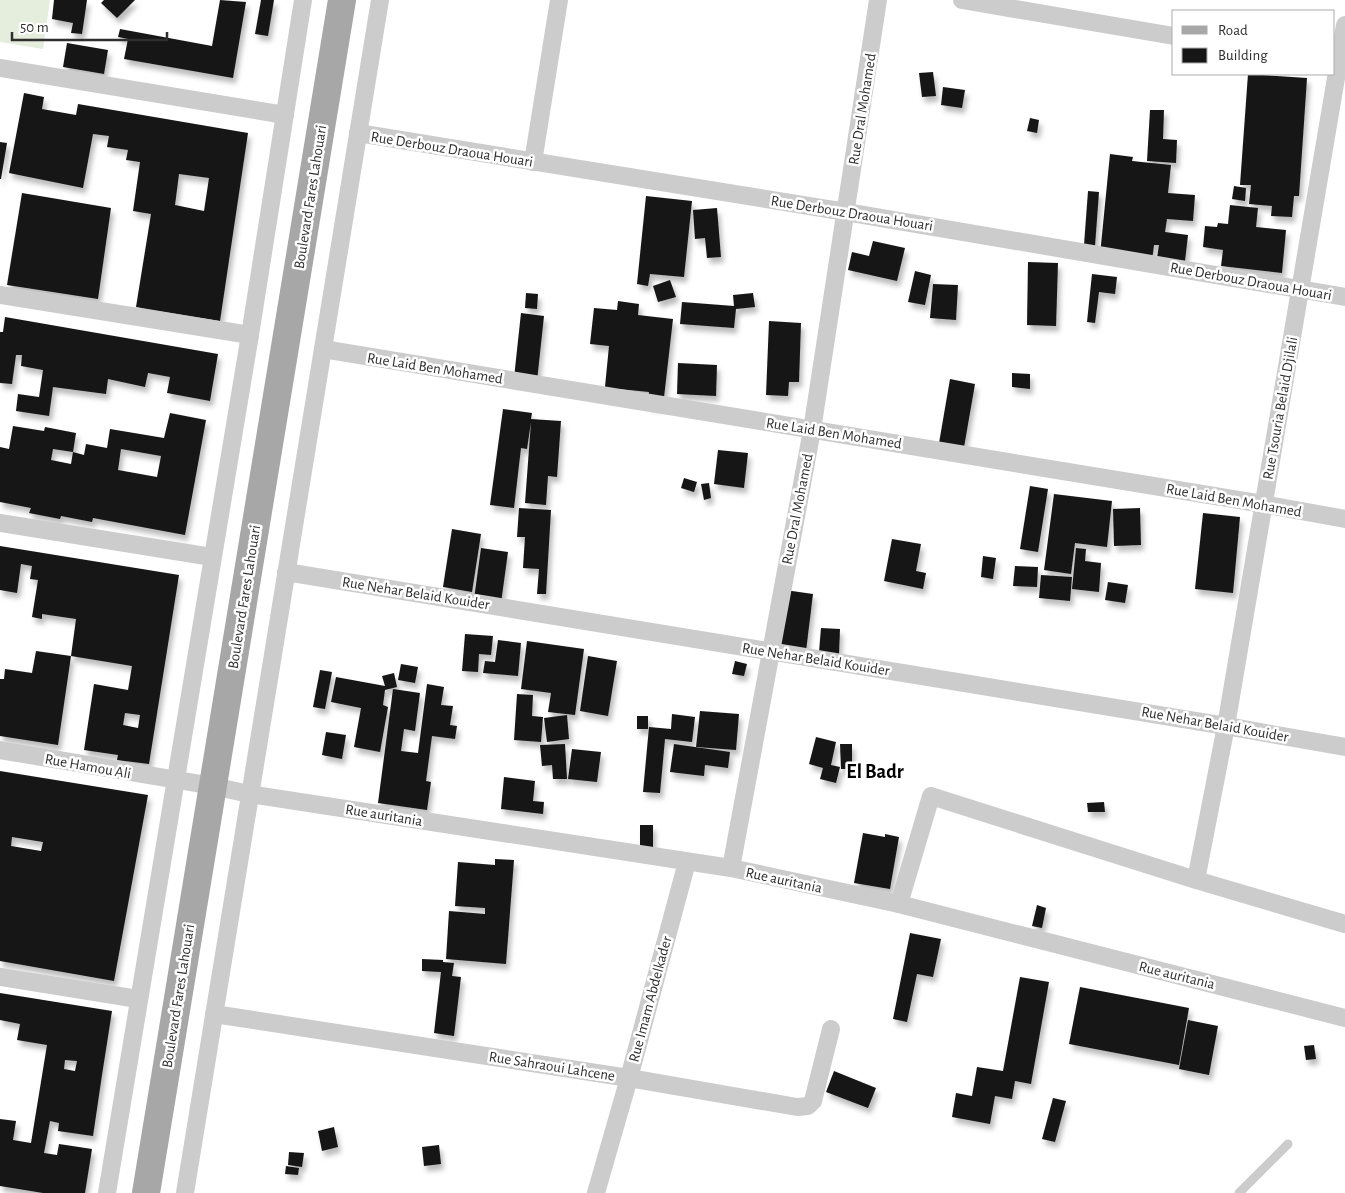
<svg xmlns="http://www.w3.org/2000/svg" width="1345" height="1193" font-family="'Alegreya Sans',sans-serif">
<defs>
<filter id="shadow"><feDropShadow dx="3" dy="5.5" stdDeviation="2.5" flood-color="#0004"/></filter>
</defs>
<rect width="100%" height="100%" fill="#fff"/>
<!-- pitch -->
<polygon fill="#e5eddc" points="0,0 50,0 43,49 0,42"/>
<!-- building -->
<g fill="#161616" fill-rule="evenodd" filter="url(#shadow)">
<polygon points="54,0 87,0 82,34 71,33 73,23 52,19"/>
<polygon points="104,0 135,0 117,18 101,3"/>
<polygon points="220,0 246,2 233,78 124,59 128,39 118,37 120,29 212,46"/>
<polygon points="261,0 274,0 268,36 255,34"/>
<polygon points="67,43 108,50 104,74 63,67"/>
<polygon points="933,72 936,96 922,97 919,73"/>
<polygon points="1248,74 1307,78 1299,196 1294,196 1292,217 1271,216 1272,206 1249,204 1251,185 1240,185"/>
<polygon points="943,87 965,90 962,108 941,105"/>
<path d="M24,93L44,97L42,109L76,115L78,104L248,133L220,321L136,307L151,214L133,211L140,162L126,160L128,150L107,147L109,136L93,134L83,188L9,173ZM179,174L209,178L204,211L175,205Z"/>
<polygon points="1150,110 1164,110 1163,139 1177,140 1176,163 1147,161"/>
<polygon points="1030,118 1039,120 1037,133 1027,131"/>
<polygon points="0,142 7,143 1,179 0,179"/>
<polygon points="1110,154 1133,157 1132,161 1171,165 1168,193 1195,195 1193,221 1167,219 1165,232 1188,235 1185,261 1157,258 1159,245 1154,245 1152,260 1100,255"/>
<polygon points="1234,186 1246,188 1245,201 1232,199"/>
<polygon points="1088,191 1099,192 1095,246 1084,245"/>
<polygon points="22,193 111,208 98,299 7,285"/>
<polygon points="646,196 692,201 684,277 650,274 648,286 637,284"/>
<polygon points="1230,205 1258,208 1256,227 1286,230 1282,273 1221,266 1223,250 1203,247 1205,226 1217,227 1218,223 1228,224"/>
<polygon points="717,208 721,257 707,258 705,238 695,239 693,210"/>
<polygon points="873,241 905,248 897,281 848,270 852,252 869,256"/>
<polygon points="1028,262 1058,263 1056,326 1027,325"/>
<polygon points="915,271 931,275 925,305 908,302"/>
<polygon points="1092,274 1117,277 1115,294 1099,292 1095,323 1087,322"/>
<polygon points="670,280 676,297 658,302 653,286"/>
<polygon points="933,284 958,285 956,320 930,318"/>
<polygon points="526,293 538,294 537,309 525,308"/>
<polygon points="753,293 755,307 736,309 734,328 680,324 682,302 734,306 733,295"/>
<polygon points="618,301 639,304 638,315 673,319 663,406 647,405 649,392 619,389 618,398 604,397 609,346 590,344 594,308 617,310"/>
<polygon points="521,313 544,316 537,381 514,378"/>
<polygon points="5,317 218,354 210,401 167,393 170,377 148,373 145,387 108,379 106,394 53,387 49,416 16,411 18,394 39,397 43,370 21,366 22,355 16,355 12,384 0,383 0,332 3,332"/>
<polygon points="769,321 801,323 799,382 789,382 788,396 766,395"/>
<polygon points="678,363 717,365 716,396 677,394"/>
<polygon points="1012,373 1030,374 1030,389 1012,387"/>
<polygon points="950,379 975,384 963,453 938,449"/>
<polygon points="503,409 532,413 531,419 561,421 557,477 548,476 546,505 525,503 531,422 527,449 521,448 514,508 490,505"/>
<path d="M170,413L206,420L185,535L93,518L92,522L61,516L60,519L29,513L31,508L0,502V447L9,449L13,426L44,431L45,427L76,433L73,452L53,449L51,460L71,464L73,452L84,455L86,444L107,448L110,429L164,438ZM121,449L161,456L157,477L118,470Z"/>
<polygon points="718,450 748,453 744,488 714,484"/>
<polygon points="684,478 697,482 694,492 681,488"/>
<polygon points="709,483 711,498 704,500 701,484"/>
<polygon points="1030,486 1048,489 1038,552 1020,549"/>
<polygon points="1054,494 1112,501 1107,547 1075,543 1071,574 1044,570"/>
<polygon points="519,508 551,510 546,594 537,594 539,569 523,568 525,537 517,537"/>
<polygon points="1140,508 1141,545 1114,546 1113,509"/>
<polygon points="1203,513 1240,517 1233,593 1195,589"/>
<polygon points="452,529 481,534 472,592 443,587"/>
<polygon points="892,539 921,544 916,571 926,573 923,589 884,581"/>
<path d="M0,546L179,575L149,764L117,760L118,755L84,750L94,684L128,690L132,666L71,656L76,619L42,614V619L32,617L38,580L30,579L32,566L21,564L17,593L0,590ZM125,713L140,715L138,728L123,725Z"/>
<polygon points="481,548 508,552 501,603 474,599"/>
<polygon points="1076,548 1086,549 1085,561 1101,563 1099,592 1072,589"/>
<polygon points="983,556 996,558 993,579 981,577"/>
<polygon points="1015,566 1038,567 1037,587 1013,586"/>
<polygon points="1041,575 1072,577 1070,601 1039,598"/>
<polygon points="1108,582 1128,585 1125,603 1105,600"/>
<polygon points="785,590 813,594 806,651 778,648"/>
<polygon points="821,628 840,629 839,654 819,652"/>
<polygon points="465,634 493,636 491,655 479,654 478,672 462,671"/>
<polygon points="498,640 521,643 518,676 483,673 485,661 495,662"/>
<polygon points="527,641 584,649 575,715 548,712 551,693 521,689"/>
<polygon points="36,651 71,656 58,745 0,736 0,679 4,679 5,669 32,673"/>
<polygon points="588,656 617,661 608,716 580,711"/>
<polygon points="735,661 747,664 744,676 732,674"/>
<polygon points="401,664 418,667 415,683 398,680"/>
<polygon points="320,670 332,672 325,709 313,707"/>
<polygon points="394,673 397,687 385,690 383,705 388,707 380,752 354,747 361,708 331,702 336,677 385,686 382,676"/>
<polygon points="427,684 444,687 441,705 453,706 450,725 457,726 455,739 432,736 426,781 431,782 427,810 378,803 393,689 420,693 415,731 404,729 401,751 418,753"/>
<polygon points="517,694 533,695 532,716 543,717 541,742 514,740"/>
<polygon points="700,711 739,714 736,750 696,747"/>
<polygon points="672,714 695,717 692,742 665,739 660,793 643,792 649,727 671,729"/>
<polygon points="567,715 569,739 547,742 544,718"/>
<rect x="637" y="716" width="11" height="13"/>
<polygon points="326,732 346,735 342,759 322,755"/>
<polygon points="816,737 836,742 831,765 840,767 836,783 820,779 823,768 809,764"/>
<polygon points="565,744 567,779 553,779 552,765 542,766 540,745"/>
<polygon points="674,744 730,752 728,768 705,765 704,776 670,772"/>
<polygon points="840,744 852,744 852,769 841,769"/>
<polygon points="572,749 601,752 597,782 568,779"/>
<path d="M0,771L148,795L114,981L0,961ZM12,837L43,842L41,851L11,846Z"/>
<polygon points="504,777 535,781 533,801 544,802 543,814 501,809"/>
<polygon points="1104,802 1105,812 1088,812 1087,803"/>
<polygon points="640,825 653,825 653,848 640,849"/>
<polygon points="863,833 885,837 885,834 899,837 890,889 854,883"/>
<polygon points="495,859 514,860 506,964 446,959 449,911 485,914 485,908 455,906 458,862 495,865"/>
<polygon points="1037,905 1046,908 1042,928 1032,926"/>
<polygon points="910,933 941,939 933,977 917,974 907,1022 893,1019"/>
<polygon points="422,959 443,960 443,962 454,963 452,976 461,977 454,1036 434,1033 441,972 422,971"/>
<polygon points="1020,977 1049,982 1031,1084 1015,1081 1012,1099 995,1096 990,1124 952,1117 956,1093 972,1096 977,1067 1003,1071"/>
<polygon points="1080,987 1189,1008 1179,1065 1069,1044"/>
<path d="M0,993L112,1011L102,1075L96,1074L102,1075L93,1136L58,1131L59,1123L50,1121L44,1153L57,1155L59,1144L92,1149L85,1193H43L0,1186V1119L16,1121L13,1140L31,1143L47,1045L17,1040L20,1024L0,1020ZM65,1060L77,1061L75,1071L64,1069Z"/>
<polygon points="1188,1020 1218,1026 1209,1075 1179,1069"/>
<polygon points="1314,1045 1316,1059 1306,1060 1304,1046"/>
<polygon points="834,1071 876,1088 868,1108 826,1092"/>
<polygon points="1053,1098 1066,1101 1055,1142 1042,1139"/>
<polygon points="334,1127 338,1147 322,1151 318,1131"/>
<polygon points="439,1145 441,1164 424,1166 422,1147"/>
<polygon points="289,1152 304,1153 302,1167 288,1165"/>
<polygon points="286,1166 299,1168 298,1175 285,1174"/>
</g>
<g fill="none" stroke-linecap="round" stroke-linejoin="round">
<!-- lane -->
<polyline stroke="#ccc" stroke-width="9" points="1239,1193 1288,1144"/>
<!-- street -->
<g stroke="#ccc" stroke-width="18">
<polyline points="962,0 1174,36"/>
<polyline points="0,68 285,115"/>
<polyline points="358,133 846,212 1345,297"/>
<polyline points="533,162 559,0"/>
<polyline points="0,295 250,335"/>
<polyline points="323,349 1263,504 1345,519"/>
<polyline points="0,523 212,557"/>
<polyline points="286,572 1226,726 1345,747"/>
<polyline points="0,750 213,786 249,794 731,868 899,904 1345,1018"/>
<polyline points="731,868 812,430 878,0"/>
<polyline points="1196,880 1226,726 1345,25"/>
<polyline points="899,904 931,796 1196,880 1345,924"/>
<polyline points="0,977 138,999"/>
<polyline points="214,1014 629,1078 797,1107 808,1106 813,1101 831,1029"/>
<polyline points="107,1193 250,335 303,0"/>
<polyline points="185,1193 380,0"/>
<polyline points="596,1193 629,1078 687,862"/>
</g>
<!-- primary -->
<polyline stroke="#a7a7a7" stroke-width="28" points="146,1193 342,0"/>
</g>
<g text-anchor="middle" stroke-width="5" stroke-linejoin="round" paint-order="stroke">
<!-- street labels -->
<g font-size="15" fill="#2f2f2f" stroke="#fff">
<text transform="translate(862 109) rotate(-81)" y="5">Rue Dral Mohamed</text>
<text transform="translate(452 149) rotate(9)" y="5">Rue Derbouz Draoua Houari</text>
<text transform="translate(310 197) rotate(-81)" y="5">Boulevard Fares Lahouari</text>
<text transform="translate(852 213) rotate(9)" y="5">Rue Derbouz Draoua Houari</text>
<text transform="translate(1251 281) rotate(10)" y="5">Rue Derbouz Draoua Houari</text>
<text transform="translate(435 368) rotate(9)" y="5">Rue Laid Ben Mohamed</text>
<text transform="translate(1280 408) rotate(-80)" y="5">Rue Tsouria Belaid Djilali</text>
<text transform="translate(834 433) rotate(9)" y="5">Rue Laid Ben Mohamed</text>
<text transform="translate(1234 500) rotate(10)" y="5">Rue Laid Ben Mohamed</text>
<text transform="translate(797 509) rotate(-79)" y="5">Rue Dral Mohamed</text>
<text transform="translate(416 593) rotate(9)" y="5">Rue Nehar Belaid Kouider</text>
<text transform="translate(244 597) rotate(-81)" y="5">Boulevard Fares Lahouari</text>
<text transform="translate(816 659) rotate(9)" y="5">Rue Nehar Belaid Kouider</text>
<text transform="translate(1215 724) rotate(10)" y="5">Rue Nehar Belaid Kouider</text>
<text transform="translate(88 766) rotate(10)" y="5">Rue Hamou Ali</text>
<text transform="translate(384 815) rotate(9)" y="5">Rue auritania</text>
<text transform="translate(784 880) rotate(12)" y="5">Rue auritania</text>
<text transform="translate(1177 975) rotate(14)" y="5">Rue auritania</text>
<text transform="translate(178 996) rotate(-81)" y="5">Boulevard Fares Lahouari</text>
<text transform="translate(650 999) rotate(-75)" y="5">Rue Imam Abdelkader</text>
<text transform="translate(552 1066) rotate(9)" y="5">Rue Sahraoui Lahcene</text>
</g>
<!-- district labels -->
<g font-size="20" font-weight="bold" fill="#000" stroke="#fff">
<text x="875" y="778">El Badr</text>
</g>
</g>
<!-- legend -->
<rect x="1172" y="10" width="162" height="65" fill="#ffffff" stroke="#acacac"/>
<rect x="1182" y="26" width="25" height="8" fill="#a7a7a7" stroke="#acacac"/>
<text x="1218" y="35" font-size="15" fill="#2f2f2f">Road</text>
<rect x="1182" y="48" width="25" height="15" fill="#161616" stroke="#acacac"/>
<text x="1218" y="60" font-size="15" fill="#2f2f2f">Building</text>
<!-- scale -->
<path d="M12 32v8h155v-8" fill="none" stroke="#2f2f2f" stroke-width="2.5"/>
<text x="20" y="32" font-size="15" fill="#2f2f2f" stroke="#ffffff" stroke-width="4" paint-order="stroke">50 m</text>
</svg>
